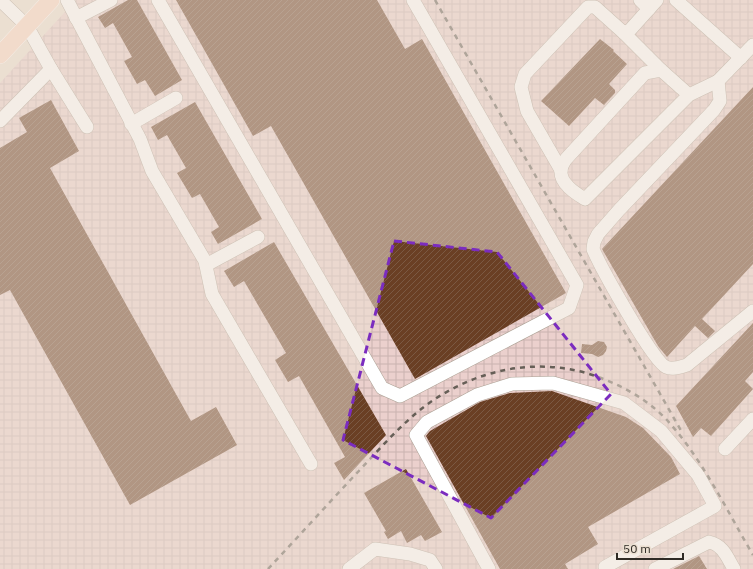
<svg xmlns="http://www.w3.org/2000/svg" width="753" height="569" font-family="'IBM Plex Sans',sans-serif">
<defs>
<pattern id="industrial-grid" width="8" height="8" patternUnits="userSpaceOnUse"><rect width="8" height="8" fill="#ebd0cd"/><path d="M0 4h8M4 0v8" fill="none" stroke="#cab3b0"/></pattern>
<pattern id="building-hatch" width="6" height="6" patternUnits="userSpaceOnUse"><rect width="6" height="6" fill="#6a3f24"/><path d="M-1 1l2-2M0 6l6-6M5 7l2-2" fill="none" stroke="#7b5943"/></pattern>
</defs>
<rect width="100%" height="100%" fill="#ebdfd1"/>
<!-- industrial -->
<polygon fill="url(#industrial-grid)" points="76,0 753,0 753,569 0,569 0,83"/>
<!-- building -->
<g fill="url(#building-hatch)">
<polygon points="128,0 137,0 182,80 155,96 145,80 137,84 124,61 132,57 113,23 105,28 98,17"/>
<polygon points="176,0 377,0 405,49 422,39 566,293 415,379 271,126 253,136"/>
<polygon points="600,39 614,50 613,51 627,64 609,84 615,90 615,93 604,105 595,98 569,126 541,101"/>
<polygon points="753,87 753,264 702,319 715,331 708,338 695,326 667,357 658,346 602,249"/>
<polygon points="51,100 79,151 50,168 191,421 216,407 237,445 130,505 10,290 0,295 0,148 27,132 19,118"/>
<polygon points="195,102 262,219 218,244 211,232 219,227 200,194 192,198 177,173 186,168 167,135 158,140 151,127"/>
<polygon points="274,242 386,435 344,480 334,463 345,457 299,376 288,382 275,360 286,353 244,281 234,287 224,271"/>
<polygon points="753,323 753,372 745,381 753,389 711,436 701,428 693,437 676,406"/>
<polygon points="598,341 604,342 607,347 606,351 603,355 598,357 592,354 581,353 582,344 592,345"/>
<polygon points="552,391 626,417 643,428 671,457 680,474 588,527 598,544 565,564 568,569 500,569 426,436 430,431 480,402 510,393"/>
<polygon points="406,469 442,532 425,541 421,535 407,543 401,531 388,539 384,532 386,531 364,493"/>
<polygon points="699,556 707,569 673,569"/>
</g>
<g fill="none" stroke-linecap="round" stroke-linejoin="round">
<!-- minor casing -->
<g stroke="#aca194" stroke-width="14">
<g id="minor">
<polyline points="0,0 27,26 51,69"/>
<polyline points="67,0 140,139 152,171 205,261 212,294 311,464"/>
<polyline points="158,0 382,388 400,396 569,308 577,285 413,0"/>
<polyline points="640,0 649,9"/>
<polyline points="676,0 741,58"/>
<polyline points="76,18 111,0"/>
<polyline points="624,33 661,70"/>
<path d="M718,81L720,101L714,110L619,210L598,234L594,242L593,249C600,266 653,362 666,367C672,370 680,367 687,365L753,311"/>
<path d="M689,95L585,199C575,193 560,183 561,171C561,167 564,162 566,159L645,73L661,70L689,95L718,81L753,45"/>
<polyline points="0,121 51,69 87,127"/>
<polyline points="131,124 176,98"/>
<polyline points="561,170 527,111 521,87 525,74 588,7 595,7 624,33 630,30 657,0"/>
<polyline points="206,265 258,237"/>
<polyline points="725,449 753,419"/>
<polyline points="349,569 375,549 410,554 430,560 436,569"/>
<polyline points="489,569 416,435 427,422 477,395 512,384 553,383 624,403 661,431 698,475 715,506 605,567 606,569"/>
<path d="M655,569L709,542C723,545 727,557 734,569"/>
</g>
</g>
<!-- major casing -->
<g stroke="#fff" stroke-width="18">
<polyline id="major" points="0,55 51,0"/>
</g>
<!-- minor -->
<use href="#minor" stroke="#fff" stroke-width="13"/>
<!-- major -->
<use href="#major" stroke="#fbd7c4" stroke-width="17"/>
<!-- rail -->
<g stroke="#665f57" stroke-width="2.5" stroke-dasharray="5 5" stroke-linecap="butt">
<polyline points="435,0 683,434"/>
<path d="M268,569C297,538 326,506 355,475C377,452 399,426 425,406C471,372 530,357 586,373C616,382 645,397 667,420C703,460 726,509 753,555"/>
</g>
</g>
<!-- marked area -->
<path d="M0 0H753V569H0ZM394,241L497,252L611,394L491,518L343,440Z" fill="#ebdfd1" fill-opacity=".55" fill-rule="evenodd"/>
<path fill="none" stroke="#7b2cbf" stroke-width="3" stroke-dasharray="8 5" stroke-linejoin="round" d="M394,241L497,252L611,394L491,518L343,440Z"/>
<!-- scale -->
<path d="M617 553v6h66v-6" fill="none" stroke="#2f2b25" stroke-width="2"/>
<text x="623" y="553" font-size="12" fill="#2f2b25" stroke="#ebdfd1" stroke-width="3" paint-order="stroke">50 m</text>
</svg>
